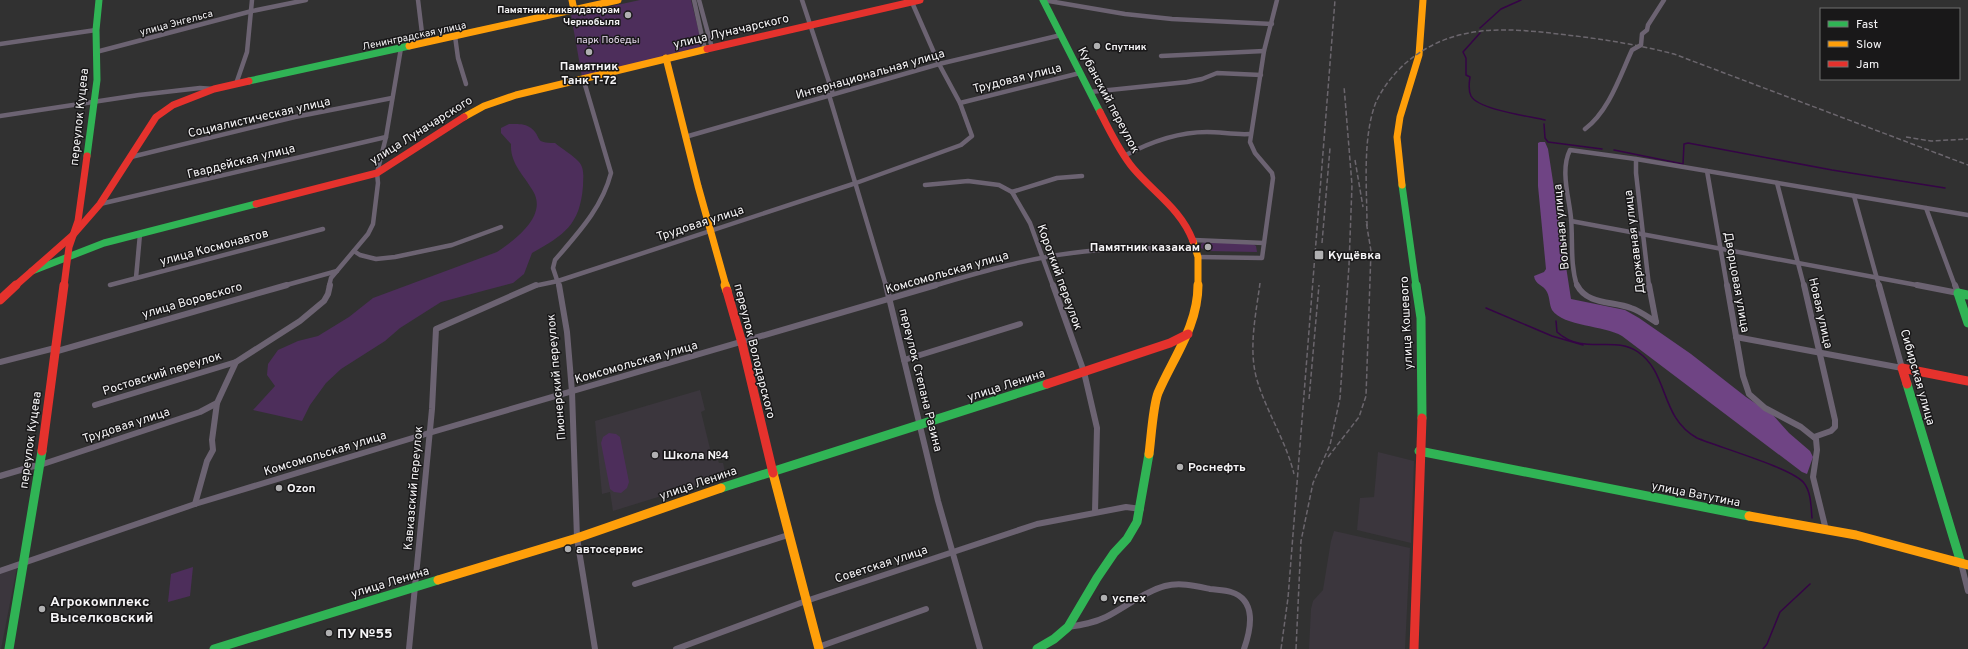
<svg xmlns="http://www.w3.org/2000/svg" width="1968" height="649" font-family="Overpass,sans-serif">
<rect width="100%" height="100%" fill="#313131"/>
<!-- built -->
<g fill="#3b363d">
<polygon points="700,390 705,410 701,412 713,461 718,460 719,463 723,463 726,476 613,511 610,492 602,494 595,421"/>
<polygon points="1378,452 1414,461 1411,543 1357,530 1360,498 1374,497"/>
<polygon points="1334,531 1410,548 1405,649 1309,649 1311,609 1313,601 1323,590 1331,541"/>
<polygon points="17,567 1,649 0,649 0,573"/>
</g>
<!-- green -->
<g fill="#4d2e5b">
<polygon points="640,0 691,0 703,48 582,77 571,15"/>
<path d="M509,124C516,124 525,123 531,128C543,138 533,143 555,143C562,149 573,155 579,162C585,169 583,178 583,186C580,225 564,235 532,253L524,274L513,283L441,302L400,328L385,341L341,369L326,383L310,405L302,421L253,410L275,386L267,375L268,364L278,350L298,341L318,336L349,317L373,298L497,252C515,240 548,216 533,191C524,175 510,164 511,144L501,133V128Z"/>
<polygon points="1204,242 1253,244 1256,246 1257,252 1207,251 1201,248 1201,244"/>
<polygon points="609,433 616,434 620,437 629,482 627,488 621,493 614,492 610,489 601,443 603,437"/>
<polygon points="193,567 190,596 168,602 171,574"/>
</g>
<!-- forest -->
<path fill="#6f4484" d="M1540,142H1545L1548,149L1571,299L1625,310L1639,318L1691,354L1746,397L1773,415L1789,433L1810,451L1813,457L1807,474L1802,472L1622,336C1604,325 1564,327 1552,310C1549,304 1550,298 1547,292C1544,285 1535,285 1534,276L1544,272L1546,269L1538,186V143Z"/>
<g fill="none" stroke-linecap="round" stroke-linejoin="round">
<!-- stream -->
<g stroke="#350446" stroke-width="1.5">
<polyline points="1480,28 1501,9 1521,0"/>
<path d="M1480,33L1463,52L1466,58V75L1470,77C1469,83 1468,90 1471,96C1479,110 1529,116 1545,120"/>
<polyline points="1544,124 1545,138 1548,142 1602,149"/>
<polyline points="1614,150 1683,164 1684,144 1688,143 1832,170 1945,188"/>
<polyline points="1486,308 1552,336 1583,345"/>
<path d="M1556,321L1557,332C1584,356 1614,335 1638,352C1669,373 1660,418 1697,438C1718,447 1792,468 1804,483C1811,492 1811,506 1812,518"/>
<polyline points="1763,649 1767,644 1780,612 1810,584"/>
</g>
<!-- street-far1 -->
<g stroke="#6c6372" stroke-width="4.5">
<polyline points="418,0 422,33 430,42"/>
<polyline points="694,0 705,50"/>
<polyline points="699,0 712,48"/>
<polyline points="802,0 833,94"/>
<polyline points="1043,0 1125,14 1172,19 1272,24"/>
<polyline points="455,36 458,58 466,84"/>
<polyline points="0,44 96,30"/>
<polyline points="410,46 422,33"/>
<polyline points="96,52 252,11 306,0"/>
<polyline points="1161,56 1264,51"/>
<polyline points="236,84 247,52 252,0"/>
<polyline points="1090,92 1187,82 1202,79 1217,73 1261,75"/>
<polyline points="829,95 886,286"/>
<polyline points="960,103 1080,73"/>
<polyline points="0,116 139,95 200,88 214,89"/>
<path d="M1585,129C1609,111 1620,76 1632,50L1641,45L1642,34L1647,30L1648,25L1664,0"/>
<polyline points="685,137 939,64 1061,35"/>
<path d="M1124,156C1150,142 1177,132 1207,132C1221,132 1235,135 1250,134"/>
<polyline points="131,157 295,117 392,98"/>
<polyline points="1636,159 1636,173 1649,286"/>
<polyline points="1707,171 1727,286"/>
<polyline points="1777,183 1804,286"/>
<polyline points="925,185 968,181 999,185 1012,192 1030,223 1053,286"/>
<polyline points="1012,192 1057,178 1082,176"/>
<polyline points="1854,196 1879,286"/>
<polyline points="100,204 386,137"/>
<polyline points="1926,208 1955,286"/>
<polyline points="1571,221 1922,286"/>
<polyline points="1194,240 1264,243"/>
<polyline points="354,251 360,255 376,259 395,257 452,245 501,227"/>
<polyline points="1198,257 1262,258 1273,178 1272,173 1255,153 1250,142 1264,51 1277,0"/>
<polyline points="136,278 140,234"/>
<polyline points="110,285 323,229"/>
<polyline points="283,286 337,271"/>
<polyline points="329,286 331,278 368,234 373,224 378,183 377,173 386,137 401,48"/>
<polyline points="534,286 558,281 856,183 961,145 972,136 960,103 939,64 911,0"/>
<path d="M559,286L553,268L555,260C578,233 602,208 611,173L583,78"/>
<path d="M933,286C978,273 1024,259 1072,253C1113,247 1154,248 1196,248"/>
<path d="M1577,286C1570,264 1573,241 1571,218C1569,197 1560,170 1570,150L1636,159L1968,215"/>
</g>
<!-- street -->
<g stroke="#6c6372" stroke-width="6">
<polyline points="559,285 567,332 572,392 577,538 595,649"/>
<polyline points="886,285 938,501 980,649"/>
<polyline points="1053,285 1084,372 1097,428 1095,512"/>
<path d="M1577,285C1587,305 1613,301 1631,308C1640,311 1648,317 1656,322"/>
<polyline points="1649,285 1656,322"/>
<polyline points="1727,285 1743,376 1749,394 1765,408 1801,427 1816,439 1817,450 1813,477 1826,530"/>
<polyline points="1804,285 1835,420 1835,427 1831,431 1814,437"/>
<polyline points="1917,285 1958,293"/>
<polyline points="1955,285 1958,293"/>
<polyline points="1736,337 1902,368 1879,285"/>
<polyline points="54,352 287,285"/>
<polyline points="904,360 1020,324"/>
<polyline points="0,362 55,348"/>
<polyline points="95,405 236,362"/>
<polyline points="40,465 200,412 217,403"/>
<polyline points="0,476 34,466"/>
<polyline points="195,504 207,461 213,450 212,440 217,403 236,362 300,321 324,301 328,294 330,285"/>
<polyline points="1961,563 1968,591"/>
<polyline points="0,571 195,504 429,433 936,285"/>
<polyline points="635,584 788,535"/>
<path d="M1068,627C1081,625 1094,623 1106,617C1126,607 1143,592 1165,586C1180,582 1196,586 1210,589C1217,590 1225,590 1231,592C1257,600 1251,629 1244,649"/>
<polyline points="818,647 926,609"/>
<polyline points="409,649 432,409 436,329 536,285"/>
<polyline points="676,649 806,601 1037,524 1126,507 1141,509"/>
</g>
<!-- fast-far1 -->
<g stroke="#30b455" stroke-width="7">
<polyline points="1043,0 1100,112"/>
<polyline points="249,81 409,46"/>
<polyline points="87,156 97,80 96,30 99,0"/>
<polyline points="1402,185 1416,286"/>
<polyline points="32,271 104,243 256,204"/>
</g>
<!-- fast -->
<g stroke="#30b455" stroke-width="9">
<polyline points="1416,285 1421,318 1422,418"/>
<polyline points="1968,295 1958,293 1968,323"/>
<polyline points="1907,384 1961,563"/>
<polyline points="1419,451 1749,516"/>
<polyline points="721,488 1047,384"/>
<polyline points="9,649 42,451"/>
<polyline points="214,649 438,580"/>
<polyline points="1037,649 1054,639 1068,627 1097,578 1114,553 1127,539 1137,522 1149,454"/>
</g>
<!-- slow-far1 -->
<g stroke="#ff9f0a" stroke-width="7">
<polyline points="572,0 574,10"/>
<polyline points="409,46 618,0"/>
<polyline points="666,58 698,186 726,286"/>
<polyline points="464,117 484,106 516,95 707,49"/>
<polyline points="1402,185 1397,137 1400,117 1419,55 1423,0"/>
<polyline points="1193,241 1198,257 1198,286"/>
</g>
<!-- slow -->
<g stroke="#ff9f0a" stroke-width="9">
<polyline points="725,285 727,291"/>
<path d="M1149,454C1151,439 1153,406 1158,393C1173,358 1198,326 1198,285"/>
<polyline points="773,473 819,649"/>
<polyline points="1749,516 1856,535 1968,565"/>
<polyline points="438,580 577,538 721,488"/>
</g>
<!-- jam-far1 -->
<g stroke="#e5322d" stroke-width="7">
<polyline points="707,49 920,0"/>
<path d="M1100,112C1110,131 1119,151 1133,168C1154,193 1181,209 1193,241"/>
<polyline points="256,204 377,173 464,117"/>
<polyline points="15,286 73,235 100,204 156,117 173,105 214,89 249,81"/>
<polyline points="64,286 69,247 78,221 87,156"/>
</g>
<!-- jam -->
<g stroke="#e5322d" stroke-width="9">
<polyline points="727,291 742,343 773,473"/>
<polyline points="0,300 16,285"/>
<polyline points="1047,384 1170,343 1188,334"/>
<polyline points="1907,384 1902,368 1968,381"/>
<polyline points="42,451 64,285"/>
<polyline points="1414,649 1422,418"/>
</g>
<!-- rail -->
<g stroke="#6b666d" stroke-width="1.5" stroke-dasharray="5 2.5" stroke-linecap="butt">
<polyline points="1906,137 1931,141 1968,139"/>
<polyline points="1355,160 1363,207"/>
<path d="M1367,226C1367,188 1362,138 1376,102C1383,87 1395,72 1407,62C1455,22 1509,28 1567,35C1603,39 1639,45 1674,54L1968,165"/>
<polyline points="1322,243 1330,148"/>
<path d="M1260,283C1256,314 1248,349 1257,380C1267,413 1286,441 1294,474"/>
<polyline points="1309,399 1319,285"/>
<polyline points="1328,457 1359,417 1366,396 1371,251 1366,221"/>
<polyline points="1281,649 1288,598 1335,0"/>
<polyline points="1296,649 1301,541 1313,483 1330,445 1340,398 1349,265 1352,185 1344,86"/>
</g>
</g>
<!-- markers -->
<g fill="#b0b0b1" stroke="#191819" stroke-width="1.5">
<circle cx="628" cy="15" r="4"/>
<circle cx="1097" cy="46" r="4"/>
<circle cx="589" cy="52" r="4"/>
<circle cx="1208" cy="247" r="4"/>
<rect x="1314" y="250" width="10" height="10" rx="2"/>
<circle cx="655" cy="455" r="4"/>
<circle cx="1180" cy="467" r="4"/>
<circle cx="279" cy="488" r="4"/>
<circle cx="568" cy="549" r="4"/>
<circle cx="1104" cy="598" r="4"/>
<circle cx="42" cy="609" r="4"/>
<circle cx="329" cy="633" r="4"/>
</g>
<g text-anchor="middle" stroke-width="3" stroke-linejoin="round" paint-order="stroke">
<!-- far-poi labels -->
<g font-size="10" font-weight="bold" fill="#f5f4f6" stroke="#191819" text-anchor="end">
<text x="620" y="13">Памятник ликвидаторам<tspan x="620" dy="12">Чернобыля</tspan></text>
<text x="1105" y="50" text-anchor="start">Спутник</text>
</g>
<!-- far-street labels -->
<g font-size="10" fill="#f5f4f6" stroke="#191819">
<text transform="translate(176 22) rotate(-15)" y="4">улица Энгельса</text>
<text transform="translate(414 35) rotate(-12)" y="4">Ленинградская улица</text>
</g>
<!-- far-park labels -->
<g font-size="10" fill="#e9dcf0" stroke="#191819">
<text x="608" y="43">парк Победы</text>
</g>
<!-- street labels -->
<g font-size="12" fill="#f5f4f6" stroke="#191819">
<text transform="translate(731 31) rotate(-13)" y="4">улица Луначарского</text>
<text transform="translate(870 74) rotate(-16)" y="4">Интернациональная улица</text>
<text transform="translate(1017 78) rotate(-14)" y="4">Трудовая улица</text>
<text transform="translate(1109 100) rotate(62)" y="4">Кубанский переулок</text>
<text transform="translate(79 117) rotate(-84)" y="4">переулок Куцева</text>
<text transform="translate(259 117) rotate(-13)" y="4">Социалистическая улица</text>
<text transform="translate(421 130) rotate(-32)" y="4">улица Луначарского</text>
<text transform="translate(241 161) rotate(-14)" y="4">Гвардейская улица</text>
<text transform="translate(700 223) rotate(-18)" y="4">Трудовая улица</text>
<text transform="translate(1561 227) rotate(-95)" y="4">Вольная улица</text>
<text transform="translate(1634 242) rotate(-97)" y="4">Державная улица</text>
<text transform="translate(214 247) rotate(-15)" y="4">улица Космонавтов</text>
<text transform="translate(947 272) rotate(-16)" y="4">Комсомольская улица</text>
<text transform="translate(1060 277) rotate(70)" y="4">Короткий переулок</text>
<text transform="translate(1737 282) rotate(80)" y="4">Дворцовая улица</text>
<text transform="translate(192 300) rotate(-16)" y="4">улица Воровского</text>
<text transform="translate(1821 313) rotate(77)" y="4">Новая улица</text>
<text transform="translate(1406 323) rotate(-93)" y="4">улица Кошевого</text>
<text transform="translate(755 351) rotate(76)" y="4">переулок Володарского</text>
<text transform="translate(636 362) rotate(-16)" y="4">Комсомольская улица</text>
<text transform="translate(162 373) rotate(-17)" y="4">Ростовский переулок</text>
<text transform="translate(556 377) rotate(-95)" y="4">Пионерский переулок</text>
<text transform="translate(1918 377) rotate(74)" y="4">Сибирская улица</text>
<text transform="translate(921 380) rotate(76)" y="4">переулок Степана Разина</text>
<text transform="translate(1006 385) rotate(-18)" y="4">улица Ленина</text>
<text transform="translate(126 425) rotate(-18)" y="4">Трудовая улица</text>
<text transform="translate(30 440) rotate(-82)" y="4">переулок Куцева</text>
<text transform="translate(325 453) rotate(-17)" y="4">Комсомольская улица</text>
<text transform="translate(698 483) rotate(-19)" y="4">улица Ленина</text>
<text transform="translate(413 488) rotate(-85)" y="4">Кавказский переулок</text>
<text transform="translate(1696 494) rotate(11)" y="4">улица Ватутина</text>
<text transform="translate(881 564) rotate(-18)" y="4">Советская улица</text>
<text transform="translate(390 582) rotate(-17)" y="4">улица Ленина</text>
</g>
<!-- poi labels -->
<g font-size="12" font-weight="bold" fill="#f5f4f6" stroke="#191819" text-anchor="start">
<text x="589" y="70" text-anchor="middle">Памятник<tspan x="589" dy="14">Танк Т-72</tspan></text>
<text x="1200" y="251" text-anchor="end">Памятник казакам</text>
<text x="1328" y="259">Кущёвка</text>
<text x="663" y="459">Школа №4</text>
<text x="1188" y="471">Роснефть</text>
<text x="287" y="492">Ozon</text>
<text x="576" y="553">автосервис</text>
<text x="1112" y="602">успех</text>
</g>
<!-- near-poi labels -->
<g font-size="14" font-weight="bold" fill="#f5f4f6" stroke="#191819" text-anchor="start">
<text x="50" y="606">Агрокомплекс<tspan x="50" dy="16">Выселковский</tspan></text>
<text x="337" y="638">ПУ №55</text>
</g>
</g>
<!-- legend -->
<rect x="1820" y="8" width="140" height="72" fill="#191819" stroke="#717071"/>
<rect x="1828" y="21" width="20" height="6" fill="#30b455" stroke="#717071"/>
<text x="1856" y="28" font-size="12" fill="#f5f4f6">Fast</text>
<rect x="1828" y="41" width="20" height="6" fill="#ff9f0a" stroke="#717071"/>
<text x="1856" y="48" font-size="12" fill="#f5f4f6">Slow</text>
<rect x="1828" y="61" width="20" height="6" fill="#e5322d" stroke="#717071"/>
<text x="1856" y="68" font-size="12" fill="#f5f4f6">Jam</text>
</svg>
